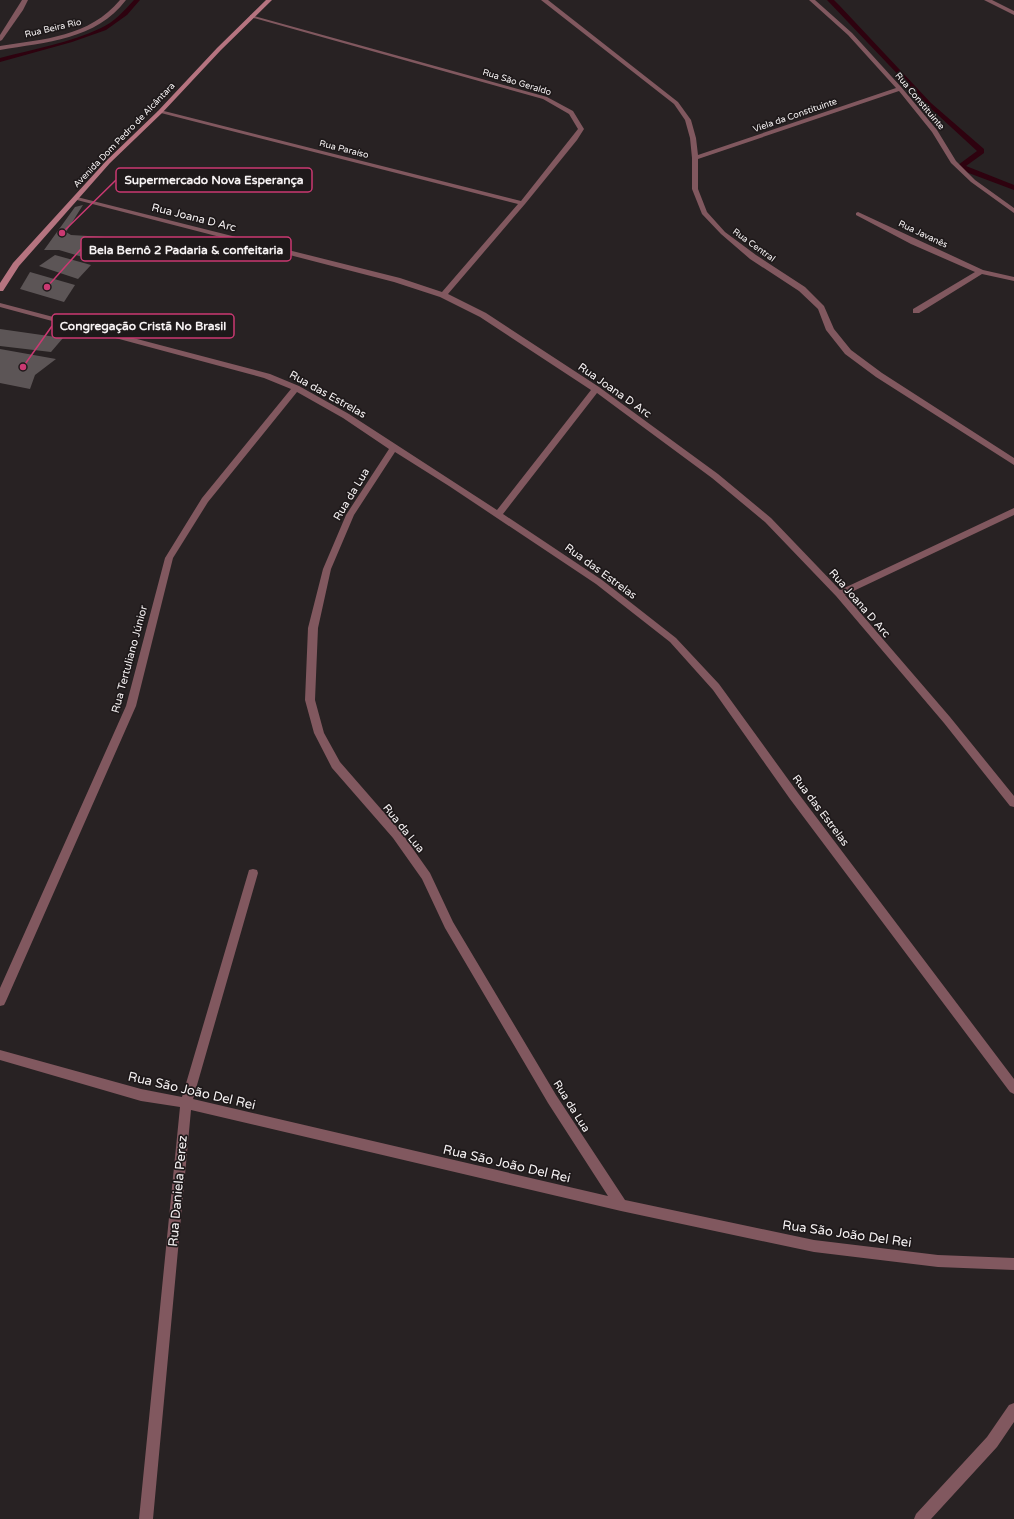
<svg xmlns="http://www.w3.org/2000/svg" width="1014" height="1519" font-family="'Varela Round',sans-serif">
<rect width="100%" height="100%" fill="#282223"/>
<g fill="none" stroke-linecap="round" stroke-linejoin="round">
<!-- stream -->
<g fill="#2e020f" fill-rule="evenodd">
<path d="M134,0H140L127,15L106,30L72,42L0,62V58C33,49 70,43 101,28C114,22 124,11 134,0Z"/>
<polygon points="827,0 834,0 839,5 931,103 984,149 984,153 966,166 1014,185 1014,190 958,169 958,165 977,151 927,105"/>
</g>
</g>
<!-- building -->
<g fill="#5c5556">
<polygon points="83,205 66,232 71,235 122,238 96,261 59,250 44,250 75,207"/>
<polygon points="55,255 91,265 78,279 39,266"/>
<polygon points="30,272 75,285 64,302 20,289"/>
<polygon points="0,329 63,338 51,352 0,346"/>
<polygon points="0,349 56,359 35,375 30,389 0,383"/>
</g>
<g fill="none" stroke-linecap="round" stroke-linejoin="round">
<!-- lane -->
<polygon fill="#81585f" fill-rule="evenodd" points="1014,1403 1014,1422 997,1447 931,1519 914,1519 916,1514 987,1437 1009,1405"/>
<!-- street -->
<g fill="#81585f" fill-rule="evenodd">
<polygon points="22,0 28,0 23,10 2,40 0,41 0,35"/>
<path d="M120,0H126C96,40 46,42 0,50V46C44,39 89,37 120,0Z"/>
<polygon points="541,0 548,0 678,102 691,120 696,138 698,155 896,88 848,35 809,0 815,0 852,33 902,88 937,130 956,161 975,180 1014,208 1014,213 971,182 951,163 932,132 899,91 698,159 698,189 707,212 725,232 756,255 805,287 824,306 834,329 851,350 882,373 1014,458 1014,465 876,377 845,354 826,330 818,309 799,291 750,259 721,234 702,214 692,189 692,158 690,138 685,120 674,104"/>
<polygon points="984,0 992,0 1014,11 1014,15"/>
<polygon points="250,15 547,97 573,111 584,129 577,140 525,204 448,294 486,313 599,387 718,474 771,518 840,590 1014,508 1014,515 845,595 950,717 1014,796 1014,807 1010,806 944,723 836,596 765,522 712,478 597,393 503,514 602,580 676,638 719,684 798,793 1014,1079 1014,1094 1010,1092 790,799 713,690 670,642 596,584 449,486 395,452 354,515 331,569 318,628 315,700 324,733 340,762 401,832 430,873 453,922 556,1095 625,1200 814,1240 938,1255 1014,1258 1014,1270 938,1267 814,1252 621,1211 191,1110 153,1519 139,1519 180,1107 141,1101 0,1060 0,1050 141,1089 182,1097 249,870 253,869 257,870 258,873 193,1099 608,1196 548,1103 445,928 422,879 393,838 332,768 314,733 305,700 308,628 323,569 346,515 389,449 343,418 297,392 208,502 173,558 136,706 6,1001 4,1005 0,1006 0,988 126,706 165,558 202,498 291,389 264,378 0,307 0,303 270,374 299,386 349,414 497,510 591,390 480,317 440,297 394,282 73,199 73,197 77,197 400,278 442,292 518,204 157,112 160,110 521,201 578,129 569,114 543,99 250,17"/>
<polygon points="858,212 983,270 1014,277 1014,281 982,274 919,313 913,313 913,309 975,272 911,244 856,215 856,213"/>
</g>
<!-- secondary -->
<polygon fill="#b67480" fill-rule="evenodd" points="266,0 272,0 221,50 162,113 110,163 19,266 3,291 0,291 0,283 13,263 106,161 158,111 217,48"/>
</g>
<g text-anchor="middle" stroke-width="3.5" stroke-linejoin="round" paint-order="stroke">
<!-- far-street labels -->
<g font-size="9" fill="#f6f2f3" stroke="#1e191a">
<text transform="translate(53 28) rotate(-13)" y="3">Rua Beira Rio</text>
<text transform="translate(517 82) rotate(17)" y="3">Rua São Geraldo</text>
<text transform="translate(920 101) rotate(50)" y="3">Rua Constituinte</text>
<text transform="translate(795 115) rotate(-19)" y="3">Viela da Constituinte</text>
<text transform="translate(124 135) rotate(-46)" y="3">Avenida Dom Pedro de Alcântara</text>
<text transform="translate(344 149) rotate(14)" y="3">Rua Paraíso</text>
<text transform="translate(923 234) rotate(25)" y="3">Rua Javanês</text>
<text transform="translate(754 245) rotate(36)" y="3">Rua Central</text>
</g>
<!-- street labels -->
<g font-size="11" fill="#f6f2f3" stroke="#1e191a">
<text transform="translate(194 217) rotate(14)" y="4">Rua Joana D Arc</text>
<text transform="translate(615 390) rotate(35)" y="4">Rua Joana D Arc</text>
<text transform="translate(328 394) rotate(29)" y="4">Rua das Estrelas</text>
<text transform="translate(351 494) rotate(-59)" y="4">Rua da Lua</text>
<text transform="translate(601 571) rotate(36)" y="4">Rua das Estrelas</text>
<text transform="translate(860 603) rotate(49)" y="4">Rua Joana D Arc</text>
<text transform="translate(129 659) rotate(-75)" y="4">Rua Tertuliano Júnior</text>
<text transform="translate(821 810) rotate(53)" y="4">Rua das Estrelas</text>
<text transform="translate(404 828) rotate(51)" y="4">Rua da Lua</text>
<text transform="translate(572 1106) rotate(58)" y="4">Rua da Lua</text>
</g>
<!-- near-street labels -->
<g font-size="13" fill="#f6f2f3" stroke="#1e191a">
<text transform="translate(192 1090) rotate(13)" y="5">Rua São João Del Rei</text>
<text transform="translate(507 1163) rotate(13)" y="5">Rua São João Del Rei</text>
<text transform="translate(177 1191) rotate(-85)" y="5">Rua Daniela Perez</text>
<text transform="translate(847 1233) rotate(8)" y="5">Rua São João Del Rei</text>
</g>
</g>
<!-- callouts -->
<path fill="none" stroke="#ca3972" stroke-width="1.5" d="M62 233L116 180M47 287L81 249M23 367L52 326"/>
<g fill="#ca3972" stroke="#1e191a" stroke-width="1.5">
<circle cx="62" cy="233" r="4"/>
<circle cx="47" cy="287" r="4"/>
<circle cx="23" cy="367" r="4"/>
</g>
<g fill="#1e191a" stroke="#ca3972" stroke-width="1.5">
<rect x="116" y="168" width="196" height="24" rx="4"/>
<rect x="81" y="237" width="210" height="24" rx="4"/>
<rect x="52" y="314" width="182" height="24" rx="4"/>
</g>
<g font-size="12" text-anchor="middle" font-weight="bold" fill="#f6f2f3">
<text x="214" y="184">Supermercado Nova Esperança</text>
<text x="186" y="254">Bela Bernô 2 Padaria &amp; confeitaria</text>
<text x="143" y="330">Congregação Cristã No Brasil</text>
</g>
</svg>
